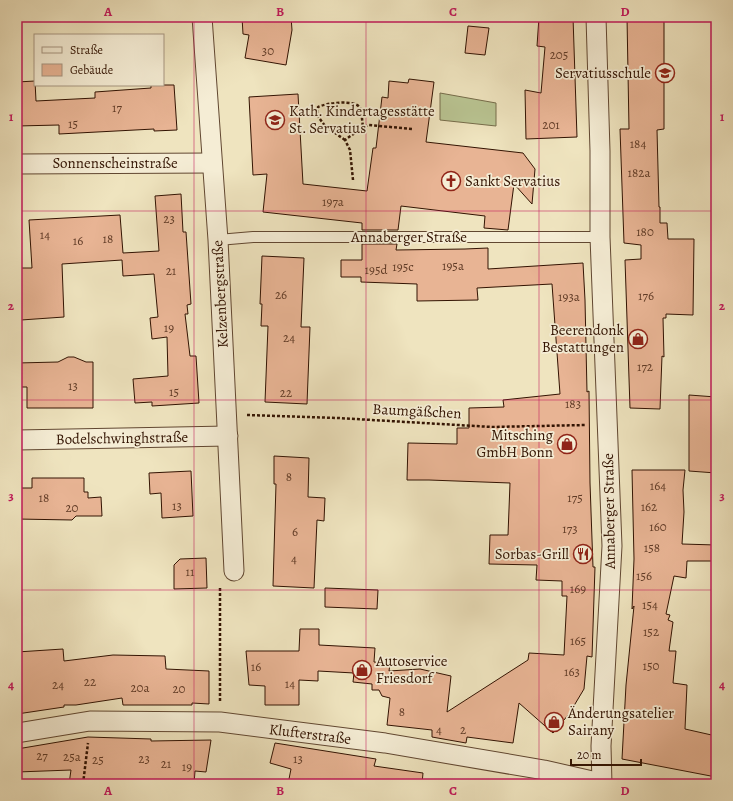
<svg xmlns="http://www.w3.org/2000/svg" width="733" height="801" font-family="Alegreya,serif">
<rect width="100%" height="100%" fill="#efe4bf"/>
<filter id="stains"><feTurbulence type="fractalNoise" baseFrequency=".005" numOctaves="4"/><feColorMatrix values="0 0 0 0 .2 0 0 0 0 .09 0 0 0 0 .02 0 0 0 .5 -.17"/></filter>
<radialGradient id="worn" r=".72"><stop offset=".6" stop-color="#630" stop-opacity="0"/><stop offset="1" stop-color="#630" stop-opacity=".3"/></radialGradient>
<!-- green -->
<polygon fill="#b9c492" stroke="#766c4a" points="440,93 496,103 496,126 440,120"/>
<!-- building -->
<g fill="#e8b494" stroke="#321302">
<polygon points="242,17 291,17 292,30 286,65 245,58 249,35 243,34"/>
<polygon points="539,17 573,17 577,137 526,139 525,90 541,93 545,47 537,46"/>
<polygon points="627,17 664,17 664,129 657,130 659,207 660,207 660,223 667,223 668,239 694,239 693,315 666,314 666,318 663,318 664,357 662,356 660,409 630,408 625,260 641,259 641,245 624,243 620,129 629,129"/>
<polygon points="468,26 489,28 485,55 465,53"/>
<polygon points="409,79 434,82 426,142 523,153 535,169 532,204 514,184 508,230 484,228 485,216 401,206 398,230 362,230 362,223 263,212 267,174 253,175 249,97 298,94 303,184 367,191 373,148 376,148 382,97 388,98 389,81 408,83"/>
<polygon points="35,81 36,101 95,98 95,92 151,88 151,85 174,85 177,130 154,131 154,129 59,134 59,125 17,126 17,82"/>
<polygon points="181,194 183,232 186,232 191,304 187,305 188,314 185,314 190,356 196,356 199,403 152,406 152,402 135,403 133,379 168,376 167,337 152,339 150,318 158,317 154,274 123,276 122,260 62,264 64,317 21,320 19,286 17,286 17,268 32,268 29,220 120,215 123,253 159,251 155,196"/>
<polygon points="362,244 397,244 396,250 465,249 488,248 488,269 583,263 585,300 587,392 589,391 590,483 593,567 595,567 592,657 587,656 584,689 569,714 553,733 519,703 513,743 467,737 466,743 432,737 432,730 387,725 390,698 382,696 379,690 372,690 372,684 353,682 354,673 318,671 318,681 299,680 299,705 265,705 265,686 249,685 246,651 299,651 300,629 319,629 319,645 375,648 374,662 390,664 389,671 420,669 451,676 447,712 528,660 529,653 564,655 567,596 562,596 562,581 536,580 537,565 489,564 490,535 508,535 510,483 429,480 407,480 408,443 457,444 457,428 469,428 469,408 504,407 503,400 560,394 552,284 477,288 478,300 417,301 417,284 361,282 361,277 341,277 341,260 362,260"/>
<polygon points="262,256 304,258 301,327 310,327 307,404 265,402 268,326 261,326 262,304 260,304"/>
<polygon points="68,357 74,357 86,362 93,362 93,408 27,408 27,387 17,387 17,363 58,362"/>
<polygon points="689,395 716,397 716,473 689,471"/>
<polygon points="274,456 309,458 308,497 325,498 324,521 317,520 314,588 273,586 276,484 274,484"/>
<polygon points="632,470 685,470 683,490 684,512 682,544 716,545 716,561 687,561 686,578 674,576 666,614 670,615 668,620 673,622 669,651 676,651 673,683 687,685 685,729 716,736 716,777 622,759 626,685 634,606 632,609 634,559"/>
<polygon points="191,471 193,516 162,518 161,493 150,494 149,473"/>
<polygon points="32,478 84,478 84,492 88,492 88,498 101,497 102,516 76,516 72,520 17,519 17,488 32,488"/>
<polygon points="206,558 207,588 174,589 174,565 180,559"/>
<polygon points="325,588 378,590 377,609 325,607"/>
<polygon points="63,649 64,661 113,655 165,656 166,669 209,671 209,704 192,703 192,705 123,705 122,698 76,705 64,705 64,707 17,714 17,652"/>
<polygon points="88,737 151,739 151,741 211,740 206,772 195,771 194,784 69,784 71,770 17,772 17,749"/>
<polygon points="275,743 376,759 374,766 423,773 422,784 288,784 291,769 270,763"/>
</g>
<g fill="none" stroke-linecap="round" stroke-linejoin="round">
<!-- service casing -->
<g stroke="#614731" stroke-width="12">
<polyline id="service" points="218,240 253,237 600,237"/>
</g>
<!-- minor casing -->
<g stroke="#614731" stroke-width="21">
<g id="minor">
<polyline points="202,17 218,240 234,571"/>
<polyline points="596,17 600,151 600,237 612,546 601,746 602,784"/>
<polyline points="17,164 212,163"/>
<polyline points="17,440 228,436"/>
<polyline points="17,733 90,721 220,722 385,743 544,770 601,783"/>
</g>
</g>
<!-- path -->
<g stroke="#321302" stroke-width="2.5" stroke-dasharray="3 2" stroke-linecap="butt">
<path d="M345,140L325,126L317,115L318,107C326,103 356,99 360,108C362,113 362,121 363,127"/>
<polyline points="353,180 350,150 345,140 363,127 369,125 412,129"/>
<polyline points="247,415 338,418 492,427 586,425"/>
<polyline points="220,588 220,701"/>
<polyline points="83,784 88,743"/>
</g>
<!-- service -->
<use href="#service" stroke="#f5edd5" stroke-width="10"/>
<!-- minor -->
<use href="#minor" stroke="#f5edd5" stroke-width="19"/>
</g>
<!-- grid -->
<path fill="none" stroke="#c2185b" stroke-width="1" stroke-opacity="0.55" d="M194,17V784M366,17V784M539,17V784M17,211H716M17,400H716M17,590H716"/>
<!-- icons -->
<defs>
<g id="school-ring" transform="scale(1)"><circle r="9.5" fill="#f5edd5" stroke="#8f2418" stroke-width="1.5"/><path d="M0-5L7-2L0 1L-7-2ZM-4 1L0 2.5L4 1V4Q0 6-4 4Z" fill="#8f2418"/></g>
<g id="church-ring" transform="scale(1)"><circle r="9.5" fill="#f5edd5" stroke="#8f2418" stroke-width="1.5"/><path d="M-1.2-6h2.4v3.5h3.3v2.4h-3.3V6h-2.4V-.1h-3.3v-2.4h3.3Z" fill="#8f2418"/></g>
<g id="shop-ring" transform="scale(1)"><circle r="9.5" fill="#f5edd5" stroke="#8f2418" stroke-width="1.5"/><path d="M-5-2.5h2.3a2.7 3.5 0 0 1 5.4 0H5L5.5 6h-11ZM-1.5-2.5h3a1.5 2.3 0 0 0-3 0Z" fill="#8f2418"/></g>
<g id="restaurant-ring" transform="scale(1)"><circle r="9.5" fill="#f5edd5" stroke="#8f2418" stroke-width="1.5"/><path d="M-5-6h1v4h1v-4h1v4h1v-4h1v5L-1.5 .5V6h-2V.5L-5-1ZM5-6V6H3V1.5H1.5Q1.5-4 5-6Z" fill="#8f2418"/></g>
</defs>
<g fill-rule="evenodd">
<use href="#school-ring" x="665" y="73"/>
<use href="#school-ring" x="275" y="120"/>
<use href="#church-ring" x="451" y="181"/>
<use href="#shop-ring" x="638" y="339"/>
<use href="#shop-ring" x="567" y="444"/>
<use href="#restaurant-ring" x="583" y="554"/>
<use href="#shop-ring" x="362" y="670"/>
<use href="#shop-ring" x="554" y="722"/>
</g>
<g text-anchor="middle" stroke-width="3.5" stroke-linejoin="round" paint-order="stroke">
<!-- number labels -->
<g font-size="13" fill="#603b26">
<text x="268" y="55">30</text>
<text x="559" y="59">205</text>
<text x="117" y="112">17</text>
<text x="73" y="128">15</text>
<text x="551" y="129">201</text>
<text x="638" y="148">184</text>
<text x="639" y="177">182a</text>
<text x="333" y="206">197a</text>
<text x="169" y="223">23</text>
<text x="645" y="236">180</text>
<text x="45" y="239">14</text>
<text x="108" y="243">18</text>
<text x="78" y="245">16</text>
<text x="453" y="270">195a</text>
<text x="403" y="271">195c</text>
<text x="376" y="274">195d</text>
<text x="171" y="275">21</text>
<text x="281" y="299">26</text>
<text x="646" y="300">176</text>
<text x="569" y="301">193a</text>
<text x="169" y="332">19</text>
<text x="289" y="342">24</text>
<text x="645" y="371">172</text>
<text x="73" y="390">13</text>
<text x="174" y="396">15</text>
<text x="286" y="397">22</text>
<text x="573" y="408">183</text>
<text x="289" y="481">8</text>
<text x="658" y="490">164</text>
<text x="44" y="502">18</text>
<text x="575" y="502">175</text>
<text x="177" y="510">13</text>
<text x="649" y="511">162</text>
<text x="72" y="512">20</text>
<text x="658" y="531">160</text>
<text x="570" y="533">173</text>
<text x="295" y="536">6</text>
<text x="652" y="552">158</text>
<text x="294" y="563">4</text>
<text x="190" y="576">11</text>
<text x="644" y="580">156</text>
<text x="578" y="593">169</text>
<text x="650" y="609">154</text>
<text x="651" y="636">152</text>
<text x="578" y="645">165</text>
<text x="651" y="670">150</text>
<text x="256" y="671">16</text>
<text x="572" y="676">163</text>
<text x="90" y="686">22</text>
<text x="290" y="688">14</text>
<text x="58" y="689">24</text>
<text x="140" y="692">20a</text>
<text x="179" y="693">20</text>
<text x="402" y="716">8</text>
<text x="439" y="734">4</text>
<text x="463" y="734">2</text>
<text x="42" y="760">27</text>
<text x="72" y="761">25a</text>
<text x="144" y="763">23</text>
<text x="298" y="763">13</text>
<text x="98" y="764">25</text>
<text x="166" y="768">21</text>
<text x="187" y="771">19</text>
</g>
<!-- poi labels -->
<g font-size="15" fill="#321302" stroke="#f5edd5" text-anchor="end">
<text x="651" y="78">Servatiusschule</text>
<text x="289" y="116" text-anchor="start">Kath. Kindertagesstätte<tspan x="289" dy="17">St. Servatius</tspan></text>
<text x="465" y="186" text-anchor="start">Sankt Servatius</text>
<text x="624" y="335">Beerendonk<tspan x="624" dy="17">Bestattungen</tspan></text>
<text x="553" y="440">Mitsching<tspan x="553" dy="17">GmbH Bonn</tspan></text>
<text x="569" y="559">Sorbas-Grill</text>
<text x="376" y="666" text-anchor="start">Autoservice<tspan x="376" dy="17">Friesdorf</tspan></text>
<text x="568" y="718" text-anchor="start">Änderungsatelier<tspan x="568" dy="17">Sairany</tspan></text>
</g>
<!-- street labels -->
<g font-size="15" fill="#321302" stroke="#f5edd5">
<text x="115" y="168">Sonnenscheinstraße</text>
<text x="409" y="242">Annaberger Straße</text>
<text transform="translate(220 294) rotate(-93)" y="5">Kelzenbergstraße</text>
<text transform="translate(417 411) rotate(3)" y="5">Baumgäßchen</text>
<text transform="translate(122 438) rotate(-1)" y="5">Bodelschwinghstraße</text>
<text transform="translate(609 511) rotate(-91)" y="5">Annaberger Straße</text>
<text transform="translate(310 734) rotate(7)" y="5">Klufterstraße</text>
</g>
</g>
<!-- margin -->
<rect width="733" height="801" fill="none" stroke="#efe4bf" stroke-width="44"/>
<!-- legend -->
<rect x="34" y="34" width="130" height="52" fill="#f5edd5" stroke="#a79681"/>
<rect x="42" y="47" width="20" height="6" fill="#f5edd5" stroke="#a79681"/>
<text x="70" y="54" font-size="12" fill="#321302">Straße</text>
<rect x="42" y="64" width="20" height="12" fill="#e8b494" stroke="#a79681"/>
<text x="70" y="74" font-size="12" fill="#321302">Gebäude</text>
<!-- scale -->
<path d="M571 759v6h70v-6" fill="none" stroke="#321302" stroke-width="2"/>
<text x="577" y="759" font-size="12" fill="#321302" stroke="#f5edd5" stroke-width="3" paint-order="stroke">20 m</text>
<rect x="22" y="22" width="689" height="757" fill="none" stroke="#c2185b" stroke-width="1.5"/>
<g font-size="13" text-anchor="middle" font-weight="bold" fill="#c2185b">
<text x="108" y="16">A</text>
<text x="280" y="16">B</text>
<text x="453" y="16">C</text>
<text x="625" y="16">D</text>
<text x="11" y="121">1</text>
<text x="722" y="121">1</text>
<text x="11" y="310">2</text>
<text x="722" y="310">2</text>
<text x="11" y="500">3</text>
<text x="722" y="500">3</text>
<text x="11" y="689">4</text>
<text x="722" y="689">4</text>
<text x="108" y="795">A</text>
<text x="280" y="795">B</text>
<text x="453" y="795">C</text>
<text x="625" y="795">D</text>
</g>
<rect width="100%" height="100%" filter="url(#stains)"/>
<rect width="100%" height="100%" fill="url(#worn)"/>
</svg>
